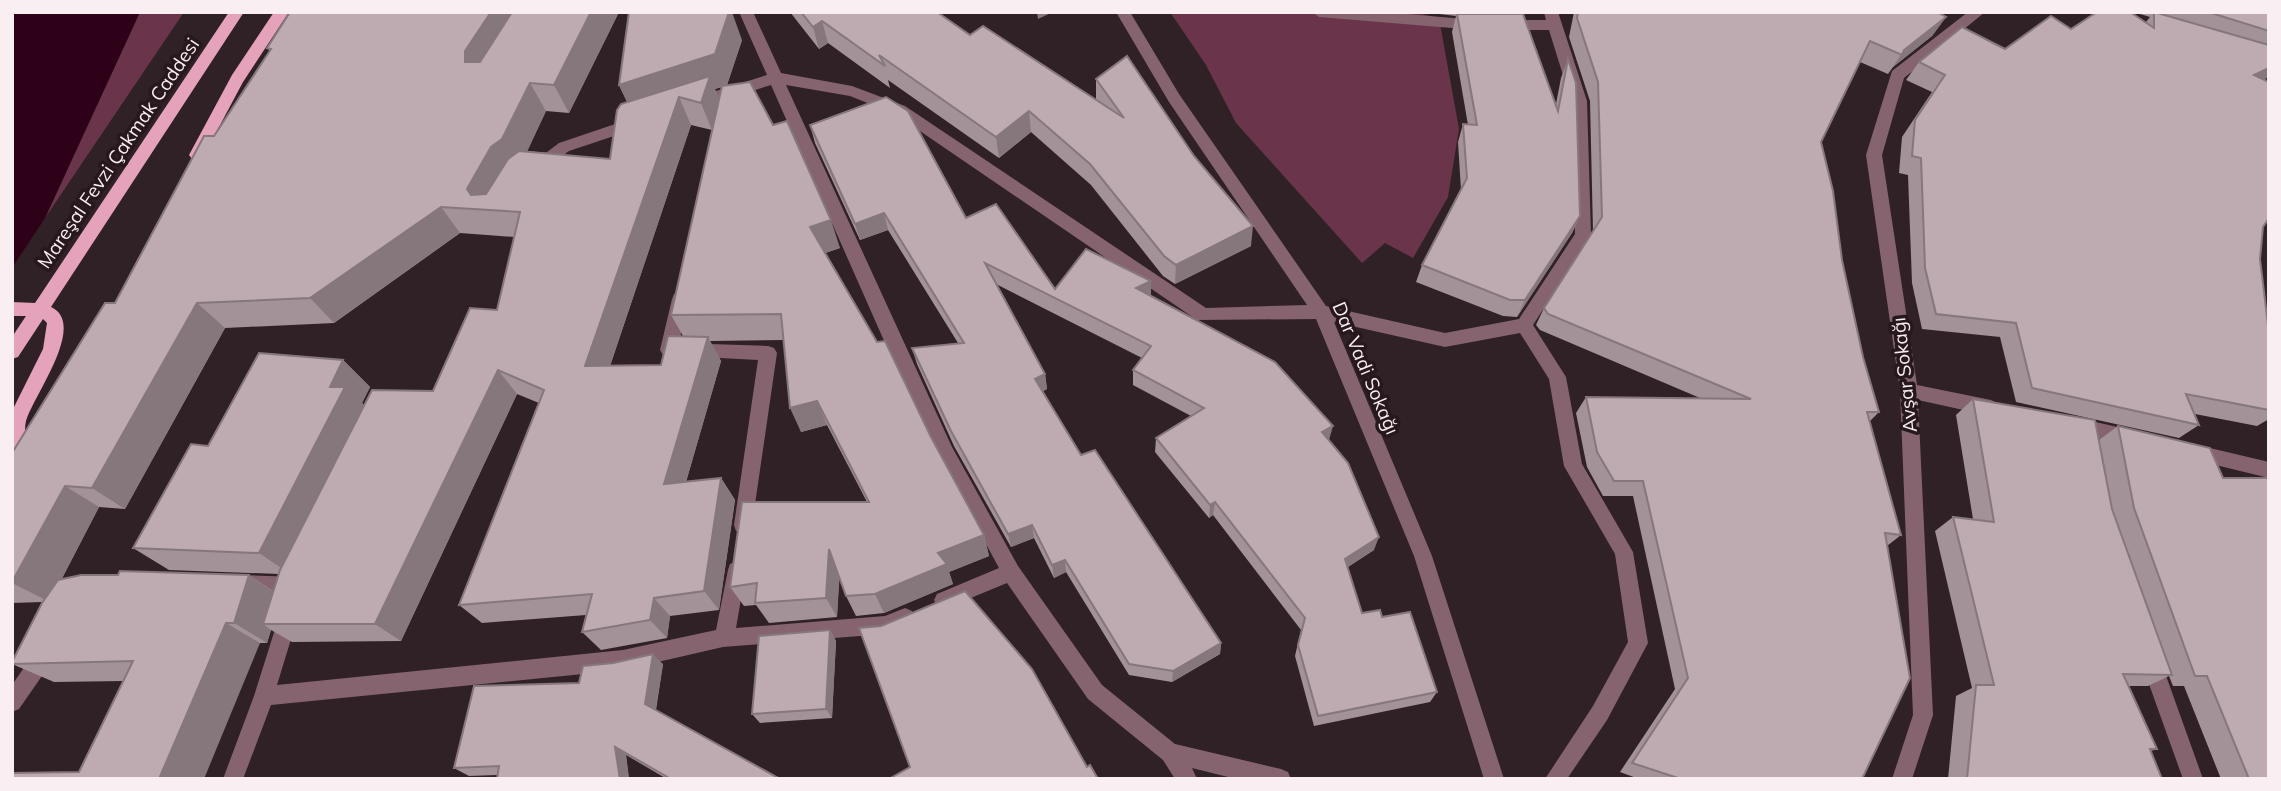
<svg xmlns="http://www.w3.org/2000/svg" width="2281" height="791" font-family="Mulish,sans-serif">
<rect width="100%" height="100%" fill="#302127"/>
<!-- green -->
<g fill="#6a354b">
<polygon points="140,12 184,12 45,218"/>
<polygon points="1170,12 1414,12 1439,18 1459,129 1448,197 1413,258 1385,243 1362,263 1236,123 1206,65"/>
</g>
<!-- water -->
<polygon fill="#2f0118" points="12,12 140,12 45,218 12,268"/>
<g fill="none" stroke-linecap="round" stroke-linejoin="round">
<!-- minor -->
<g fill="#856470" fill-rule="evenodd">
<polygon points="739,12 753,12 781,73 852,86 905,106 1206,308 1307,305 1169,102 1116,12 1130,12 1179,94 1326,306 1445,333 1519,319 1575,234 1571,101 1549,30 1504,30 1497,25 1504,20 1546,20 1544,12 1558,12 1587,101 1591,235 1533,325 1566,377 1582,464 1633,552 1648,643 1607,720 1567,779 1545,779 1593,706 1628,642 1615,554 1564,466 1549,379 1520,333 1445,347 1334,322 1432,556 1504,779 1484,779 1414,556 1316,319 1197,320 895,114 850,96 786,85 952,447 1018,566 1102,685 1175,744 1281,769 1288,772 1291,779 1236,779 1192,768 1197,779 1175,779 1163,760 1088,699 1007,583 944,609 937,606 934,600 937,594 999,568 940,459 893,361 771,85 695,109 687,103 690,99 767,75"/>
<polygon points="1312,12 1383,12 1476,20 1483,25 1476,30 1319,17"/>
<polygon points="1968,12 1985,12 1904,78 1882,155 1917,385 1991,400 1997,403 2000,408 1997,413 1991,416 1918,400 1933,715 1912,779 1892,779 1913,715 1900,391 1866,155 1892,71"/>
<polygon points="636,117 644,123 641,127 569,151 540,172 528,172 526,168 559,143"/>
<polygon points="680,292 686,294 688,299 679,343 768,346 774,348 777,353 752,525 750,531 743,533 736,531 734,525 758,360 663,355 660,350 672,299 674,294"/>
<polygon points="2073,417 2131,430 2137,432 2140,438 2137,444 2131,446 2073,433 2067,430 2064,425 2067,420"/>
<polygon points="2193,444 2269,462 2269,478 2187,458 2184,452 2187,446"/>
<polygon points="737,561 744,564 746,570 736,628 885,616 905,608 912,611 915,617 912,623 885,634 723,647 623,670 271,705 243,779 223,779 254,696 282,607 289,604 296,607 299,613 277,685 623,650 716,630 728,570 730,564"/>
<polygon points="240,575 296,577 303,580 306,586 303,592 296,595 240,593 233,590 230,584 233,578"/>
<polygon points="46,644 53,646 56,653 53,660 19,709 12,712 12,685 39,646"/>
<polygon points="2150,649 2157,652 2160,659 2203,779 2183,779 2140,659 2143,652"/>
</g>
<!-- major -->
<g fill="#e4a2bb" fill-rule="evenodd">
<path d="M229,12H244L51,307C88,324 33,396 26,421C22,437 33,456 26,470L20,472L14,470L12,411L43,349L47,323L43,319L18,357L12,359V337L26,316H12V302L35,303Z"/>
<polygon points="274,12 289,12 243,82 202,159 192,159 189,155 232,75"/>
</g>
</g>
<!-- wall -->
<g fill="#a39298" fill-rule="evenodd">
<path d="M290,12H619L569,113L546,111L527,151L610,159L627,102L619,85L742,40L727,85L840,248L825,253L931,437L984,535L989,556L949,572L953,584L884,613L856,616L846,596L839,578L837,617L769,623L756,605L744,606L730,587L867,502L827,425L801,432L783,340L710,341L721,361L686,482L721,478L735,500L719,610L670,616L667,638L601,650L582,632L586,615L482,623L459,605L539,403L517,394L401,641L292,642L271,630L267,643H260L79,772L124,681L54,682L12,664L42,602L12,603V453L115,303L214,136L270,51L267,48ZM722,87L719,99L715,89ZM691,125L712,130L671,315L683,336L661,365L610,366ZM460,233L515,237L497,310L433,391L364,405L362,403L370,387L343,360L208,446L133,548L169,570L279,574L273,591L249,575L61,580L99,507L125,509L225,328L334,323Z"/>
<polygon points="790,12 937,12 970,35 1096,100 1096,79 1251,246 1175,284 1163,276 1091,185 1031,132 999,158 888,80 890,88 828,43 819,49"/>
<polygon points="1422,12 1513,12 1513,14 1556,104 1561,78 1568,59 1580,216 1572,233 1517,317 1503,316 1416,282 1422,265 1461,190 1458,142 1463,124 1468,125 1452,32 1456,16"/>
<polygon points="1574,12 1937,12 1946,17 1932,36 1893,67 1888,74 1860,62 1821,142 1842,260 1863,357 1879,412 1870,421 1901,535 1887,546 1862,779 1639,779 1620,772 1675,689 1633,496 1603,496 1587,467 1576,413 1586,397 1700,398 1540,330 1536,325 1544,308 1593,231 1590,101 1569,37"/>
<polygon points="2140,12 2269,12 2269,77 2263,79 2263,227 2260,259 2269,332 2269,419 2257,426 2195,414 2199,425 2179,438 2016,402 2000,337 1922,329 1912,283 1908,175 1899,173 1902,137 1932,92 1906,80 1919,62 2005,49 2071,29 2146,22 2150,17 2140,14"/>
<polygon points="810,125 966,218 1055,289 1151,281 1151,296 1329,440 1374,550 1348,567 1362,613 1382,617 1437,692 1430,702 1314,726 1295,656 1301,630 1213,515 1209,518 1155,452 1156,438 1191,416 1133,385 1133,370 1142,358 996,284 1045,374 1047,389 1043,391 1081,455 1221,643 1220,654 1172,682 1129,675 1066,572 1054,578 1034,538 1011,547 954,446 917,364 912,348 958,343 888,230 860,240 815,143"/>
<polygon points="1973,399 2107,485 2099,440 2118,426 2269,779 2221,779 2184,686 2173,686 2169,676 2148,686 2129,686 2157,749 2151,751 2162,779 1948,779 1956,696 1972,688 1935,531 1953,517 1973,519 1956,415"/>
<polygon points="830,630 836,641 832,718 760,723 752,714"/>
<polygon points="663,664 656,710 780,779 667,779 626,755 629,779 497,779 497,775 469,776 454,768 579,683"/>
</g>
<!-- shaded-wall -->
<g fill="#85777c">
<polygon points="491,12 526,12 483,80 465,62 465,51"/>
<polygon points="591,12 619,12 569,113 554,85"/>
<polygon points="729,12 732,12 742,40 727,85 715,89 721,104 712,130 701,103 679,97 691,125 602,390 585,366 634,116 619,85"/>
<polygon points="1037,12 1053,12 1038,19"/>
<polygon points="1946,17 1932,36 1893,67 1904,50"/>
<polygon points="822,21 828,43 819,49 813,27"/>
<polygon points="2269,68 2269,77 2236,92 2254,75"/>
<polygon points="530,83 546,111 520,167 481,210 467,189"/>
<polygon points="1029,111 1031,132 999,158 996,137"/>
<polygon points="441,207 460,233 334,323 310,298"/>
<polygon points="884,213 888,230 860,240 855,224"/>
<polygon points="1580,216 1572,233 1517,317 1525,300"/>
<polygon points="831,220 840,248 820,255 810,227"/>
<polygon points="1253,226 1251,246 1175,284 1176,265"/>
<polygon points="1151,281 1151,297 1136,288"/>
<polygon points="197,303 225,328 125,509 92,488"/>
<polygon points="708,337 721,361 679,506 664,484"/>
<polygon points="343,360 370,387 362,403 372,413 290,574 259,553 330,387"/>
<polygon points="498,370 517,394 401,641 375,624"/>
<polygon points="1045,374 1047,389 1037,394 1035,379"/>
<polygon points="817,401 827,425 801,432 790,408"/>
<polygon points="1333,426 1329,440 1322,432"/>
<polygon points="721,478 735,500 719,610 704,591"/>
<polygon points="65,486 99,507 50,602 12,583"/>
<polygon points="1215,502 1213,515 1209,518 1210,505"/>
<polygon points="1032,525 1034,538 1011,547 1008,534"/>
<polygon points="984,535 989,556 949,572 953,584 884,613 875,594 938,553"/>
<polygon points="1379,537 1374,550 1341,571 1345,559"/>
<polygon points="829,549 840,570 837,617 826,598"/>
<polygon points="1065,560 1066,572 1054,578 1052,565"/>
<polygon points="249,575 281,597 263,624 271,630 267,643 234,623"/>
<polygon points="654,598 670,616 667,638 650,620"/>
<polygon points="226,623 260,643 204,779 159,779"/>
<polygon points="830,630 836,641 832,718 826,709"/>
<polygon points="1221,643 1220,654 1172,682 1173,671"/>
<polygon points="653,654 663,664 655,713 645,704"/>
<polygon points="615,747 626,755 629,779 620,779"/>
</g>
<!-- building -->
<g fill="#beaab1" stroke="#85777c" stroke-width="2">
<polygon points="290,12 491,12 465,51 465,62 480,62 512,12 591,12 554,85 530,83 502,139 491,147 467,189 471,195 486,194 508,159 519,151 610,159 617,110 621,104 710,76 701,103 679,97 585,366 661,365 668,336 708,337 664,484 721,478 704,591 654,598 650,620 582,632 592,594 459,605 544,390 498,370 375,624 263,624 280,570 372,390 433,391 470,308 497,310 520,212 441,207 310,298 197,303 92,488 65,486 12,582 12,453 105,303 115,303 204,136 214,136 271,49 267,48"/>
<polygon points="629,12 729,12 715,54 619,85"/>
<polygon points="801,12 937,12 970,35 983,26 1124,118 1096,79 1127,56 1194,156 1253,226 1176,265 1164,256 1090,164 1029,111 996,137 879,55 885,66 822,21 813,27"/>
<polygon points="1578,12 1937,12 1946,17 1904,50 1902,55 1870,41 1821,142 1833,191 1842,260 1863,357 1879,412 1867,412 1901,535 1885,533 1910,678 1862,779 1681,779 1632,763 1688,678 1643,481 1614,481 1597,452 1586,397 1751,399 1548,314 1544,308 1602,217 1598,82 1577,18"/>
<polygon points="2097,12 2130,12 2154,28 2154,12 2269,45 2269,68 2254,75 2269,82 2269,218 2263,227 2260,259 2269,333 2269,410 2186,394 2199,425 2032,388 2016,323 1936,314 1925,268 1921,158 1912,156 1915,120 1945,75 1919,62 1962,27 2005,49 2051,16 2071,29"/>
<polygon points="2208,12 2269,12 2269,31"/>
<polygon points="1457,14 1523,14 1558,111 1568,59 1576,83 1580,216 1525,300 1510,300 1422,265 1467,178 1463,124 1477,125"/>
<polygon points="750,82 773,125 787,121 831,220 810,227 877,342 885,341 931,437 984,535 938,553 947,564 875,594 846,596 829,549 826,598 755,603 757,583 730,587 742,502 869,502 817,401 790,408 781,314 671,315 722,86"/>
<polygon points="886,97 908,111 966,218 996,204 1055,289 1086,249 1151,281 1136,288 1275,362 1333,426 1322,432 1348,463 1379,537 1345,559 1362,613 1380,610 1382,617 1410,612 1437,692 1318,716 1298,645 1305,618 1215,502 1210,505 1156,438 1204,408 1133,370 1151,346 985,263 1045,374 1035,379 1081,455 1095,450 1221,643 1173,671 1129,664 1065,560 1052,565 1032,525 1008,534 951,431 912,348 964,343 884,213 855,224 810,125"/>
<polygon points="259,353 343,360 330,387 345,387 259,553 133,548 191,444 208,446"/>
<polygon points="1973,399 2095,420 2112,509 2172,675 2123,674 2157,749 2150,749 2162,779 1967,779 1976,685 1994,685 1953,517 1994,522"/>
<polygon points="2118,426 2210,448 2223,478 2269,478 2269,779 2249,779 2207,676 2195,676 2134,508"/>
<polygon points="120,571 249,575 234,623 226,623 159,779 12,779 12,773 79,772 133,661 12,664 12,662 42,603 58,580 81,575 118,575"/>
<polygon points="965,591 1032,669 1087,767 1090,765 1098,779 889,779 910,767 859,628 881,626"/>
<polygon points="830,630 826,709 752,714 759,636"/>
<polygon points="653,654 645,704 780,779 671,779 615,747 620,779 497,779 499,766 454,768 474,686 579,683 583,666 613,663"/>
</g>
<g text-anchor="middle" stroke-width="7" stroke-linejoin="round" paint-order="stroke">
<!-- street labels -->
<g font-size="19" fill="#f9eef2" stroke="#26181d">
<text transform="translate(118 153) rotate(-56)" y="7">Mareşal Fevzi Çakmak Caddesi</text>
<text transform="translate(1366 368) rotate(67)" y="7">Dar Vadi Sokağı</text>
<text transform="translate(1904 375) rotate(-96)" y="7">Avşar Sokağı</text>
</g>
</g>
<!-- border -->
<rect width="2281" height="791" fill="none" stroke="#f9eef2" stroke-width="28"/>
</svg>
